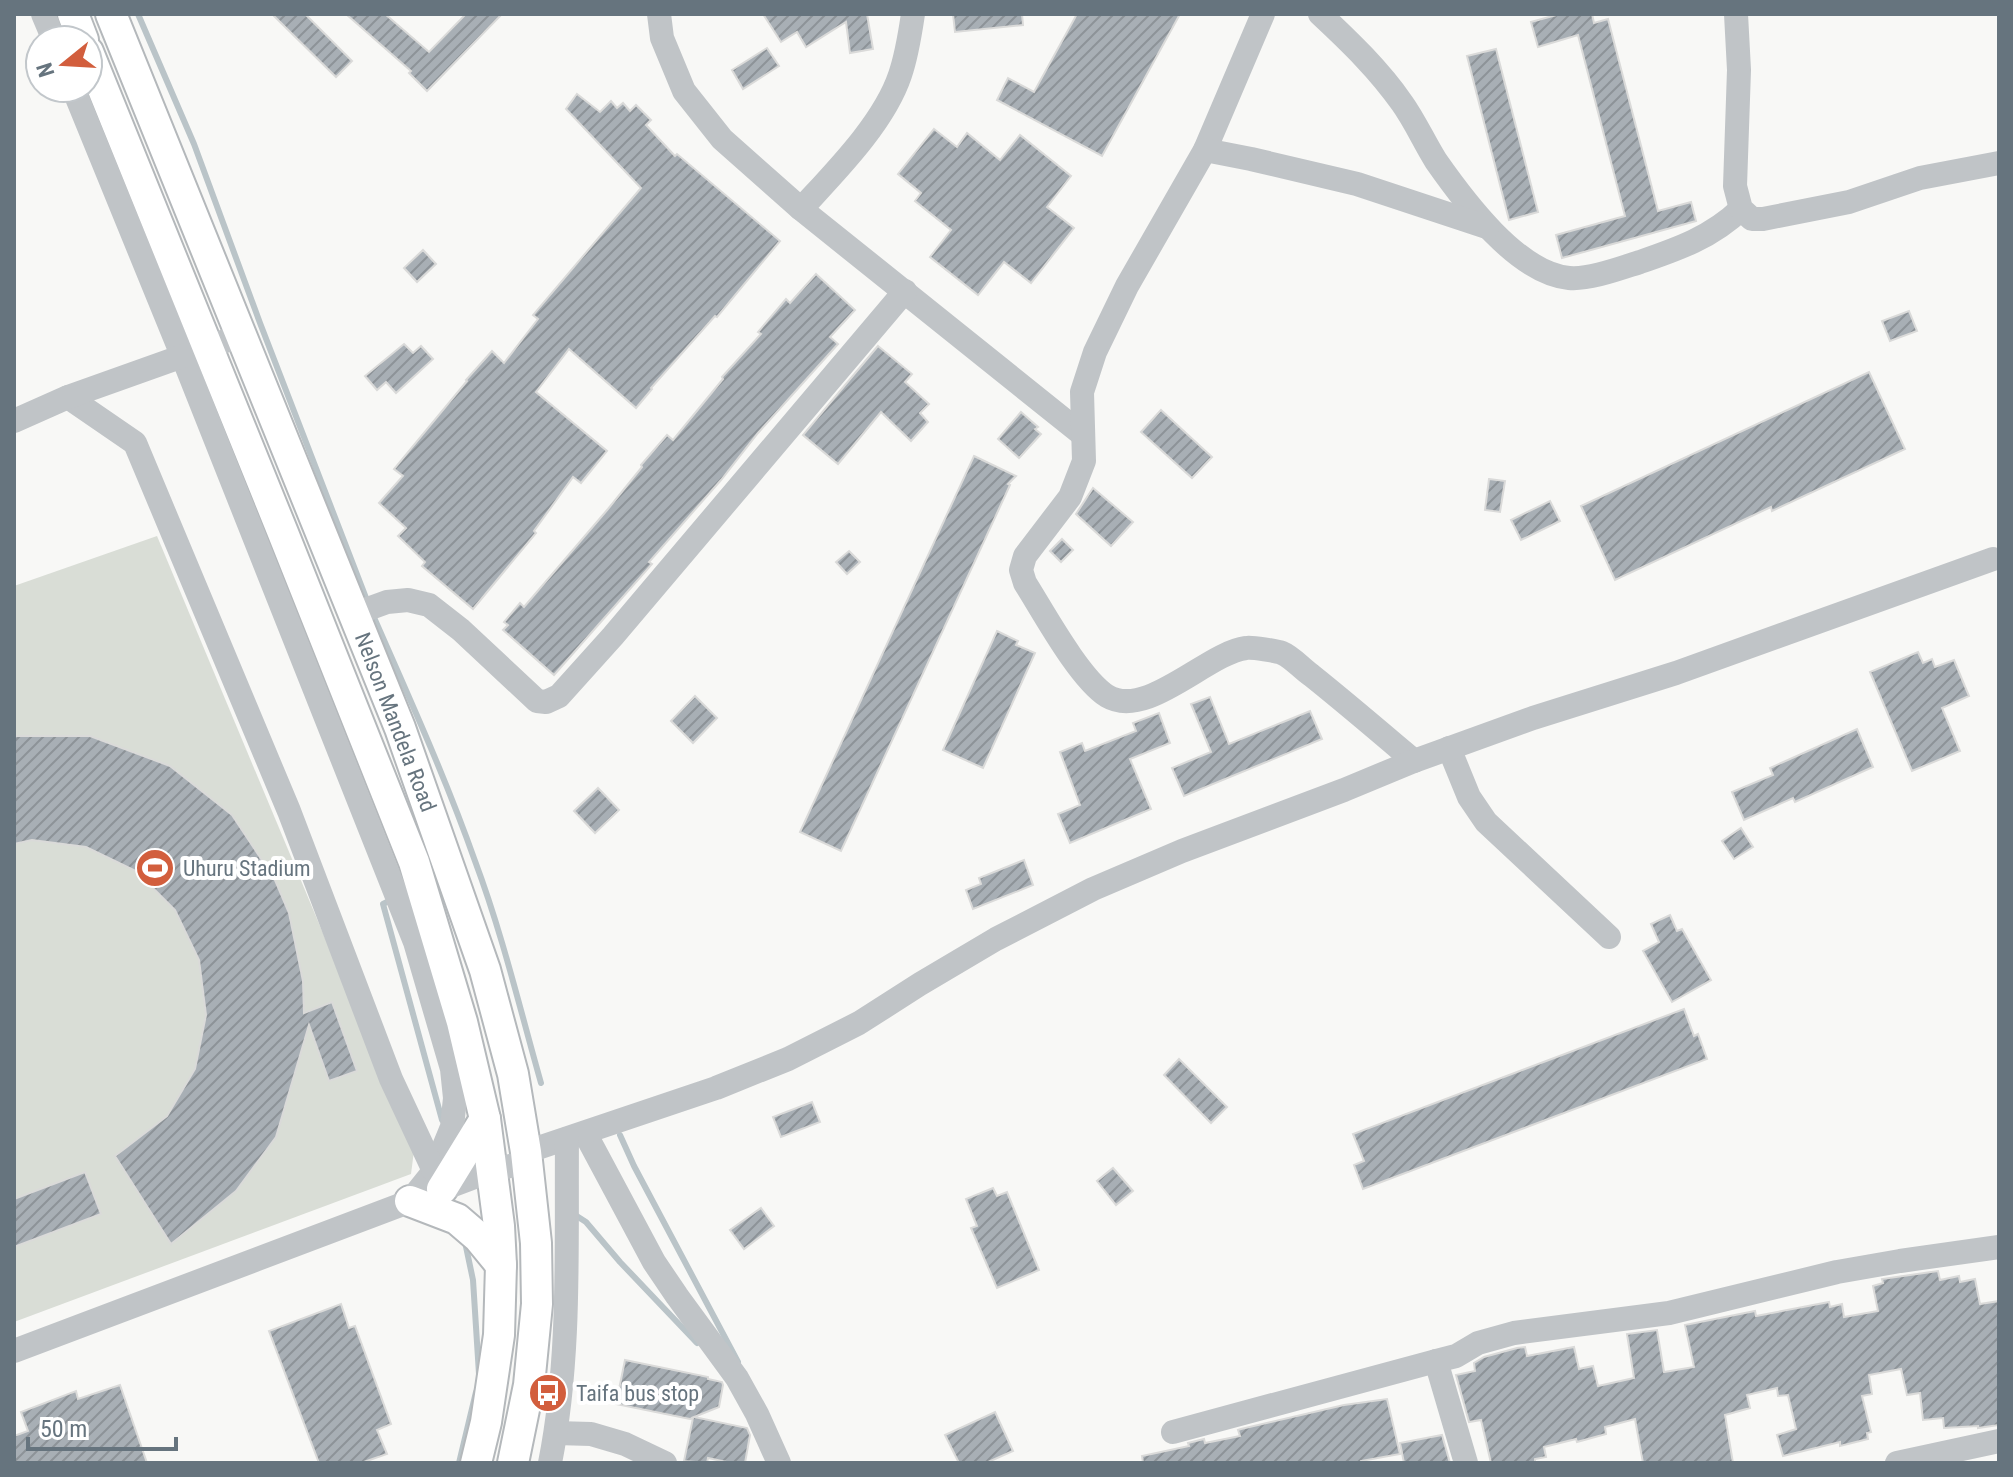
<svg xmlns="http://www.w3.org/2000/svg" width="2013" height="1477" font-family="'Roboto Condensed',sans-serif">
<defs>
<pattern id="building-hatch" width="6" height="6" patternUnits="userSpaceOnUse" patternTransform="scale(2)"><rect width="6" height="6" fill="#a8afb5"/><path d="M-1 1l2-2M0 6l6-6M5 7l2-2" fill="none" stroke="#8d9398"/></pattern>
</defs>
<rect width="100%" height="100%" fill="#f8f8f6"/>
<!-- garden -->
<polygon fill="#d9ddd6" points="157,536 414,1151 411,1174 14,1322 14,586"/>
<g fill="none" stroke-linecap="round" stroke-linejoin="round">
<!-- stream -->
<g stroke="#bac4c8" stroke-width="6">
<polyline points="138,14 194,144 260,323 368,603"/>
<path d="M372,613C408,695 445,776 475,861C502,933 520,1009 541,1083"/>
<polyline points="391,900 383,904 442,1120"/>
<polyline points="620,1135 634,1166 738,1362"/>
<polyline points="572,1213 586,1222 620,1262 697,1343"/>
<polyline points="465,1242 473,1280 479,1374"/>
<polyline points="459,1463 476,1392"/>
</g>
</g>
<!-- building -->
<g fill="url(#building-hatch)" stroke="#dadad9" stroke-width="2">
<polygon points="272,14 305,14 352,61 336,77"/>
<polygon points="346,14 385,14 429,52 466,14 502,14 427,91 409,73 411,71"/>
<polygon points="763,14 867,14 873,49 850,53 846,22 806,47 797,32 781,42"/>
<polygon points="953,14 1022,14 1023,25 955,32"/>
<polygon points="1077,14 1180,14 1102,156 997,100 1008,78 1034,92"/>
<polygon points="1560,14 1592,14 1594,23 1608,19 1658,211 1691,202 1696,221 1562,258 1556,235 1625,216 1578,35 1538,47 1531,22"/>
<polygon points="767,48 779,66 743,89 732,70"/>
<polygon points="1496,49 1538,212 1509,220 1467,56"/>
<polygon points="577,94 600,112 611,101 617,108 623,103 630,111 636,105 651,120 646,125 675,156 677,154 780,241 717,317 715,316 651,388 652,389 636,408 569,349 536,392 607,451 581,483 573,477 534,531 536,533 473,609 422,566 425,562 398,536 406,528 379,503 403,476 394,469 467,381 466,380 492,351 504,363 538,319 533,315 641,188 566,109"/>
<polygon points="934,129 957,147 967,133 1000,160 1020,135 1071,176 1047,207 1074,228 1031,283 1004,262 978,295 930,257 951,230 915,201 921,193 898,174"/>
<polygon points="423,250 436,264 417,282 404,268"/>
<polygon points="816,274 855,310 830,337 838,344 758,433 721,480 649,562 652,564 554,675 503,630 508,625 504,622 520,603 524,607 608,509 642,467 641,465 667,435 673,440 723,379 722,377 761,334 758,332 786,299 790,303"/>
<polygon points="1909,311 1917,331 1890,341 1882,321"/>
<polygon points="404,344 413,353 421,346 433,359 396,393 386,382 377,390 365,376"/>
<polygon points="878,346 912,374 905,382 929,404 920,413 928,422 911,441 881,412 838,464 803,435"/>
<polygon points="1869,372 1905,449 1772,511 1771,507 1615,580 1581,506"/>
<polygon points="1161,410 1212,457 1192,478 1141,432"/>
<polygon points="1021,412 1038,427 1035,429 1041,434 1019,458 998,439"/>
<polygon points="974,456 1016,476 1008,484 1010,485 841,851 800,832"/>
<polygon points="1489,479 1505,481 1500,512 1485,510"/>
<polygon points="1093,488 1133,522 1111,546 1076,514"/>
<polygon points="1550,501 1560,521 1521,540 1511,520"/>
<polygon points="1062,539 1073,550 1061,562 1050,551"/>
<polygon points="849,551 860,562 847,574 836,562"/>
<polygon points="997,631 1018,641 1016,645 1035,653 983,768 943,750"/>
<polygon points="1918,652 1923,663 1932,659 1935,667 1954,660 1969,696 1942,708 1960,751 1912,771 1870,672"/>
<polygon points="695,696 717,718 693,743 671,721"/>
<polygon points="1210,697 1229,744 1310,711 1322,739 1184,796 1172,768 1211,752 1191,704"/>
<polygon points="1159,713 1170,743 1130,759 1151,809 1070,843 1058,814 1080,805 1060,752 1082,743 1085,751 1136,731 1133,723"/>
<polygon points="1857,729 1873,767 1795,802 1793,798 1744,820 1732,792 1773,775 1770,768"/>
<polygon points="14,736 90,736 170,766 232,815 275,880 289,913 303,981 304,1013 332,1002 357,1071 329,1081 309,1025 276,1137 236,1191 171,1244 115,1156 167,1116 195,1069 206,1015 199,960 175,910 136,871 86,847 32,840 14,844"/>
<polygon points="598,788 619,810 595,833 574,811"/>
<polygon points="1741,828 1753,847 1734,859 1722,841"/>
<polygon points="1024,860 1033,885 973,909 966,890 981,884 979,878"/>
<polygon points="1670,915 1677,931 1682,929 1711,980 1672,1002 1643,951 1659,942 1651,924"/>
<polygon points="1684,1009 1694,1036 1698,1034 1707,1059 1363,1189 1354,1165 1364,1161 1353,1134"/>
<polygon points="1179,1059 1227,1107 1211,1123 1164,1075"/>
<polygon points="812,1102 820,1122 781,1137 773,1117"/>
<polygon points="1113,1168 1133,1191 1116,1205 1097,1181"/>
<polygon points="85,1172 101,1214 14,1247 14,1199"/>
<polygon points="993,1188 997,1196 1007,1192 1039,1270 997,1288 971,1228 977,1226 966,1199"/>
<polygon points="761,1208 774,1226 744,1249 730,1230"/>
<polygon points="1938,1271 1940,1280 1959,1276 1960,1282 1975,1279 1980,1304 1999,1301 1999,1425 1978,1428 1978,1426 1944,1428 1943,1418 1923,1420 1920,1393 1907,1395 1901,1369 1869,1375 1872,1394 1862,1396 1871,1432 1867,1433 1868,1439 1840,1446 1840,1442 1783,1456 1777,1435 1796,1429 1788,1395 1778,1396 1777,1388 1747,1395 1750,1408 1725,1415 1733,1463 1643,1463 1635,1419 1605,1427 1606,1434 1577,1442 1576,1439 1544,1447 1546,1457 1535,1459 1535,1463 1491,1463 1481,1420 1469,1422 1456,1375 1475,1371 1474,1363 1484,1357 1517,1348 1525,1347 1527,1356 1574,1347 1579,1369 1593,1366 1598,1386 1634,1378 1627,1334 1657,1330 1664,1372 1694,1367 1685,1325 1755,1311 1756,1316 1829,1302 1830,1307 1842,1304 1844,1317 1878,1311 1873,1286 1883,1283 1882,1279"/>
<polygon points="341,1304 349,1328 355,1326 391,1424 377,1430 387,1454 361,1463 319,1463 269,1331"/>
<polygon points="625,1360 708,1377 708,1379 722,1382 723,1385 719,1407 694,1417 747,1428 750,1435 745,1463 731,1463 708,1458 707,1463 684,1461 693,1418 690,1419 616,1404"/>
<polygon points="120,1385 147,1463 14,1463 14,1436 28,1431 21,1412 76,1391 78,1399"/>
<polygon points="1387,1399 1400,1454 1361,1461 1361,1463 1143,1463 1142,1456 1189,1446 1188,1443 1204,1439 1205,1443 1240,1436 1238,1430 1241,1429 1344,1405"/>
<polygon points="995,1412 1013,1451 986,1463 959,1463 945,1435"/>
<polygon points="1442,1435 1450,1463 1404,1463 1400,1443"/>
</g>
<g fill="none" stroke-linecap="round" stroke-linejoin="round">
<!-- major casing -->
<g stroke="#b4b8bb" stroke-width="34">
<g id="major">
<polyline points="73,14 83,40"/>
<polyline points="111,14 400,728 485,970 513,1074 526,1152 536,1243 537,1304 529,1385 513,1463"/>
<polyline points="88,52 283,533 414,862 462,1022 485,1119 499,1226 501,1265 499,1335 486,1422 476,1463"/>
<polyline points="442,1189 485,1119"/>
<polyline points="410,1201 457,1219 478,1237 501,1265"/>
</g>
</g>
<!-- minor -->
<g stroke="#c0c4c7" stroke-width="24">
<polyline points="43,14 54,40"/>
<polyline points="659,14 662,38 684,91 722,139 801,209 1083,435"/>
<path d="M1263,14L1205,150L1127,286L1095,352L1082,392L1084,461L1070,497L1025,556L1021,570L1025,583C1044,613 1079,678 1107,696C1147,720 1207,653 1246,648C1252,647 1277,651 1282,653C1292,657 1302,669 1311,675C1346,703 1380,732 1414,761"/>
<path d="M1320,14C1350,42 1379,70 1402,103C1415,121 1424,142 1436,161C1464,201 1517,273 1569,278C1589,280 1621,268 1640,262C1678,249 1712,237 1741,209"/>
<polyline points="1736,14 1739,70 1735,186 1741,209 1752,219 1763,219 1849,202 1920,178 1999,163"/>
<polyline points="73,88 182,355 415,942 452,1069 455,1098 452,1127 434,1171 410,1201"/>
<polyline points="1205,150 1251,159 1357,184 1487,227"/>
<path d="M801,209C835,172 884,123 900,75C907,55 910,34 913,14"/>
<polyline points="68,397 135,443 289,811 391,1079 434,1171"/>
<polyline points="14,421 68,397 242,335"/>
<polyline points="354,614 387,602 408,600 429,605 461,630 537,701 546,702 559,696 613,636 905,291"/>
<polyline points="1449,748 1469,797 1486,822 1609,937"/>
<polyline points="585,1133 654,1262 677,1296 737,1378 757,1414 779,1463"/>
<polyline points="526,1152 716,1088 788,1059 859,1023 920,984 996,939 1093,889 1182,851 1344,790 1414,761 1533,718 1676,673 1993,559"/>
<polyline points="14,1351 493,1170 527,1162"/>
<polyline points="1436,1361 1466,1463"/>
<polyline points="1173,1432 1436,1361 1456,1356 1478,1343 1514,1333 1669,1313 1837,1272 1900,1261 1999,1247"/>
<polyline points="556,1433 591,1434 625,1444 665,1463"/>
<path d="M550,1463C571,1357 566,1247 567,1139"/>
<polyline points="1897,1463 1999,1441"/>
</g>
<!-- major -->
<use href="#major" stroke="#fff" stroke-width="30"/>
</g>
<!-- icons -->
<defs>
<g id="stadium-disc" transform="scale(2)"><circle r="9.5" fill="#d25e3d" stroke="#fff"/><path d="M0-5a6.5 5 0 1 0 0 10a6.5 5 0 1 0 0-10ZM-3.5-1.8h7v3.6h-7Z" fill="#fff"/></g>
<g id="bus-disc" transform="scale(2)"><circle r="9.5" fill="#d25e3d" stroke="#fff"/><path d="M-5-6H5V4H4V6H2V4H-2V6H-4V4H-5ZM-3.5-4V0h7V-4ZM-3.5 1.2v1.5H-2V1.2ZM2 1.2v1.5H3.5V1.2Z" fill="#fff"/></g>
</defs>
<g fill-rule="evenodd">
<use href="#stadium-disc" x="155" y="868"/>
<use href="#bus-disc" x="548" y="1393"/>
</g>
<g text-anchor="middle" stroke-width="8" stroke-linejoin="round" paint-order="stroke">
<!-- street labels -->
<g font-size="22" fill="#66747e" stroke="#fff">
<text transform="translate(396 722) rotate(69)" y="8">Nelson Mandela Road</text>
</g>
<!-- poi labels -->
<g font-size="22" fill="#66747e" stroke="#fff" text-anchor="start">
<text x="183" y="876">Uhuru Stadium</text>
<text x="576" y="1401">Taifa bus stop</text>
</g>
</g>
<!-- border -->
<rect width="2013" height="1477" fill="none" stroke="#66747e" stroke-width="32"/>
<!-- north arrow -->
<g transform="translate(64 64) rotate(252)"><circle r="38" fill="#ffffff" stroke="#c2c7cb" stroke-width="2"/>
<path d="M0-6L14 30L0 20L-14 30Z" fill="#d25e3d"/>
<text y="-12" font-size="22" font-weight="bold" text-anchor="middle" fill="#66747e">N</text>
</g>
<!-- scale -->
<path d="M28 1437v12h148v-12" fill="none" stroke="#66747e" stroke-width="4"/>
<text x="40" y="1437" font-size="24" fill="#66747e" stroke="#ffffff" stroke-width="6" paint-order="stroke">50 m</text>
</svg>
